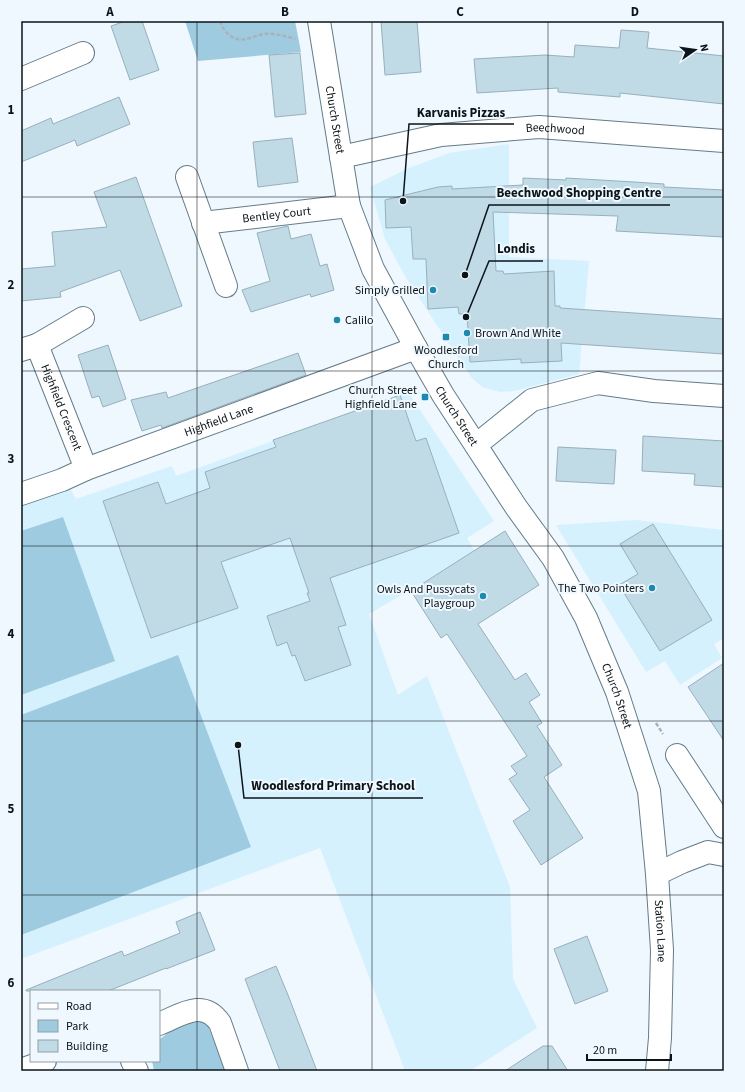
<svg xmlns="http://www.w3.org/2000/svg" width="745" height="1092" font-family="'Source Sans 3',sans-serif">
<rect width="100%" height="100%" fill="#eef8fe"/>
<!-- built -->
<g fill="#d5f1fe">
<polygon points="509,144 509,257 589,261 579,374 514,391 500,392 482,387 471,377 406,278 385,239 370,187 409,168 449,153"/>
<polygon points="408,392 494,521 467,538 475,552 369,614 398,695 427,676 510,887 513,979 537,1028 470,1071 405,1071 320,848 21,959 21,506 70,488 76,499 172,466 176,476"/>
<polygon points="636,520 724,530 724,638 714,644 722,658 680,685 665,661 646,672 556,525"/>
</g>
<!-- green -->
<g fill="#9ecbe0">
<polygon points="185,21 295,21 301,52 198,61"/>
<polygon points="63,517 115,661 21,695 21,531"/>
<polygon points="178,655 251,847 21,935 21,715"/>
<polygon points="191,1021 200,1021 208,1026 226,1071 154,1071 152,1061 159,1061 160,1039 168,1033"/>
</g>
<!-- building -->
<g fill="#c0dae6" stroke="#97b0bc">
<polygon points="126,21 142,21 159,70 130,80 111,26"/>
<polygon points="381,21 417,21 421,72 385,75"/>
<polygon points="621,30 649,32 647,48 724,56 724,104 620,93 620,97 558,92 558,88 477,93 474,59 545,55 574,57 575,45 619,48"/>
<polygon points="300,53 306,114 275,117 269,55"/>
<polygon points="119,97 130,124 77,146 75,140 21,162 21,131 51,118 53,124"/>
<polygon points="292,138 298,182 258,187 253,142"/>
<polygon points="136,177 182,306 140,321 120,270 60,292 61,297 21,301 21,269 55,266 52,232 107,227 94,192"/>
<polygon points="523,178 566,180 566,178 634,182 664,184 664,187 724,190 724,237 616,231 618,216 493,212 496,271 503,271 504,274 554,271 555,306 560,306 560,308 724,319 724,354 561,343 562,361 521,363 521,359 470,362 467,314 459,314 458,307 428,309 426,259 413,259 411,227 386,228 385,200 438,187 452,186 452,189 523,185"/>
<polygon points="288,226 291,239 311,234 320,266 327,264 334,290 311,297 310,294 251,312 242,290 270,281 257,233"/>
<polygon points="108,345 126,399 103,407 99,396 92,398 78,355"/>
<polygon points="298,353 306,375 162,428 161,425 142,431 131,400 166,392 168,398"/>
<polygon points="400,395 416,441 426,438 459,533 330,578 346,625 338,627 351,665 305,681 295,655 292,656 287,642 277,646 267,616 310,601 307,593 309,593 290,538 221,562 238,608 151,638 103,501 158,482 166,504 210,488 205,472 276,447 273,440"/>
<polygon points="643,436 724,441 724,487 694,485 695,474 642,471"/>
<polygon points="558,447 616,450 614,484 556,481"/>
<polygon points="653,524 712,620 660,651 619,585 638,574 620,544"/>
<polygon points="505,531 539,585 478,624 515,680 526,673 540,695 529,702 542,723 537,726 562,765 544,777 583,838 541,865 513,821 530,810 509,779 517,774 511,766 527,756 447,634 441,638 411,591"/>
<polygon points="724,663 724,741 688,687"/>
<polygon points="200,912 215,950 166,969 166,968 108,991 26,991 26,990 122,951 124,956 180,933 176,922"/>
<polygon points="587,936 608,991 575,1004 554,949"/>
<polygon points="276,966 288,995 317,1071 280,1071 245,979"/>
<polygon points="543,1046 552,1046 568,1071 505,1071"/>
</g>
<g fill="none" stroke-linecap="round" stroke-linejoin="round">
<!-- minor casing -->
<g stroke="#657c88" stroke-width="24">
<g id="minor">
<path id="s1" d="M319,21L349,206L373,269L416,348L443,395L516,507L553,558L586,618L617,692L649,791L657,874L662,950L660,1038L657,1071"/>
<polyline points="21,79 83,53"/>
<path id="s2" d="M341,157L441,135L539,127L724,141"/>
<polyline points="187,177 226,286"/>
<path id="s3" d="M203,223L349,206"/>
<path id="s4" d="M37,345L86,469"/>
<polyline points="21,350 37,345 83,318"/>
<polyline points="476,445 532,400 598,383 654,391 724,396"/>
<path id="s5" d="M21,494L62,480L86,469L416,348"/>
<polyline points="677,755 724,827"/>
<polyline points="657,874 682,862 708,852 724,855"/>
<path d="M159,1024C181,1015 203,998 220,1023L237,1071"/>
<polyline points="132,1061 137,1071"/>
<polyline points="21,1070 45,1061"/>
</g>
</g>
<!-- path -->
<g stroke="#a8b2b8" stroke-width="2.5" stroke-dasharray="4 2" stroke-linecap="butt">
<path d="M220,21C224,32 233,42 246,39C252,38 258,35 264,34C275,33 285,36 295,39"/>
<polyline points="656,723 663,734"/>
</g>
<!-- minor -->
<use href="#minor" stroke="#fff" stroke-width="22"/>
</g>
<!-- grid -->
<path fill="none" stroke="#0b1419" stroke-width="1" stroke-opacity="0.55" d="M197,21V1071M372,21V1071M548,21V1071M21,197H724M21,371H724M21,546H724M21,721H724M21,895H724"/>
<!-- markers -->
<g fill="#1e89b0" stroke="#eef8fe" stroke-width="1.5">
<circle cx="433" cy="290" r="4"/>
<circle cx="337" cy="320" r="4"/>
<circle cx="467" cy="333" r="4"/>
<rect x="442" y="333" width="8" height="8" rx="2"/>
<rect x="421" y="393" width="8" height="8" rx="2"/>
<circle cx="652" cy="588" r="4"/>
<circle cx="483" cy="596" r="4"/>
</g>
<g text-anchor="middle" stroke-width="4" stroke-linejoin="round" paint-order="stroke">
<!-- street labels -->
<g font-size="12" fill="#0b1419" stroke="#eef8fe">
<text dy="4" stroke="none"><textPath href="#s1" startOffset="100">Church Street</textPath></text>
<text dy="4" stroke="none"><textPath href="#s2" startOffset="217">Beechwood</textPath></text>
<text dy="4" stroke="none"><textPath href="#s3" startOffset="74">Bentley Court</textPath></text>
<text dy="4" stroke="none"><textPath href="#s4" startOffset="67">Highfield Crescent</textPath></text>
<text dy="4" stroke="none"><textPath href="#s1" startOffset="424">Church Street</textPath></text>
<text dy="4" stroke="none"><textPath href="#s5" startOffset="211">Highfield Lane</textPath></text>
<text dy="4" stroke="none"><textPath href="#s1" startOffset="748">Church Street</textPath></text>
<text dy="4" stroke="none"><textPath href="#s1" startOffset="989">Station Lane</textPath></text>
</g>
<!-- poi labels -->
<g font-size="12" fill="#0b1419" stroke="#eef8fe" text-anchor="end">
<text x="425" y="294">Simply Grilled</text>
<text x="345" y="324" text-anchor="start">Calilo</text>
<text x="475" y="337" text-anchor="start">Brown And White</text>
<text x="446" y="354" text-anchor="middle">Woodlesford<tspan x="446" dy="14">Church</tspan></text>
<text x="417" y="394">Church Street<tspan x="417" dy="14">Highfield Lane</tspan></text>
<text x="644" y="592">The Two Pointers</text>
<text x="475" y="593">Owls And Pussycats<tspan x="475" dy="14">Playgroup</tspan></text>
</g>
</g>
<!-- callouts -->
<path fill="none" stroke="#0b1419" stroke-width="1.5" d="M403 201L409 124H514M465 275L489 205H670M466 317L489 261H543M238 745L244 798H423"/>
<g fill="#0b1419" stroke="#eef8fe" stroke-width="1.5">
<circle cx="403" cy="201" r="4"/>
<circle cx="465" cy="275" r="4"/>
<circle cx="466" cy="317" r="4"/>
<circle cx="238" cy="745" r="4"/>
</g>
<g font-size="13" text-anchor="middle" font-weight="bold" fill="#0b1419" stroke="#eef8fe" stroke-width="4" stroke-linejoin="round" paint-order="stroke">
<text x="461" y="117">Karvanis Pizzas</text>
<text x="579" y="197">Beechwood Shopping Centre</text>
<text x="516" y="253">Londis</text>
<text x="333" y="790">Woodlesford Primary School</text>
</g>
<!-- border -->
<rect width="745" height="1092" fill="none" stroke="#eef8fe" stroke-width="44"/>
<!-- legend -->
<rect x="30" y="990" width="130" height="72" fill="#eef8fe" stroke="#939da2"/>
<rect x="38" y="1003" width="20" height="6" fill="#ffffff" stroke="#939da2"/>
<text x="66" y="1010" font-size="12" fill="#0b1419">Road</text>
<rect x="38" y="1020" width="20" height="12" fill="#9ecbe0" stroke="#939da2"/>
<text x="66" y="1030" font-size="12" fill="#0b1419">Park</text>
<rect x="38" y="1040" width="20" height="12" fill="#c0dae6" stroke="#939da2"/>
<text x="66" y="1050" font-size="12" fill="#0b1419">Building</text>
<!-- north arrow -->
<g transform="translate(695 50) rotate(77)" stroke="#eef8fe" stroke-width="3" paint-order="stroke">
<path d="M0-3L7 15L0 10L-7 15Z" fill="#0b1419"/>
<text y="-6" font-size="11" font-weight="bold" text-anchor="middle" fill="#0b1419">N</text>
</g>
<!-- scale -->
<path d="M587 1054v6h84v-6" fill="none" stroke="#0b1419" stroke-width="2"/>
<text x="593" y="1054" font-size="12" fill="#0b1419" stroke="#eef8fe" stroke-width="3" paint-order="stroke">20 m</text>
<rect x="22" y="22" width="701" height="1048" fill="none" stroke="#0b1419" stroke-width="1.5"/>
<g font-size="13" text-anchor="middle" font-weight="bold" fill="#0b1419">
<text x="110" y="16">A</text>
<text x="285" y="16">B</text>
<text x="460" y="16">C</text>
<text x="635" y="16">D</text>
<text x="11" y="114">1</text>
<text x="11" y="289">2</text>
<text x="11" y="463">3</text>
<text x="11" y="638">4</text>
<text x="11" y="813">5</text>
<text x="11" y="987">6</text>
</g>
</svg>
